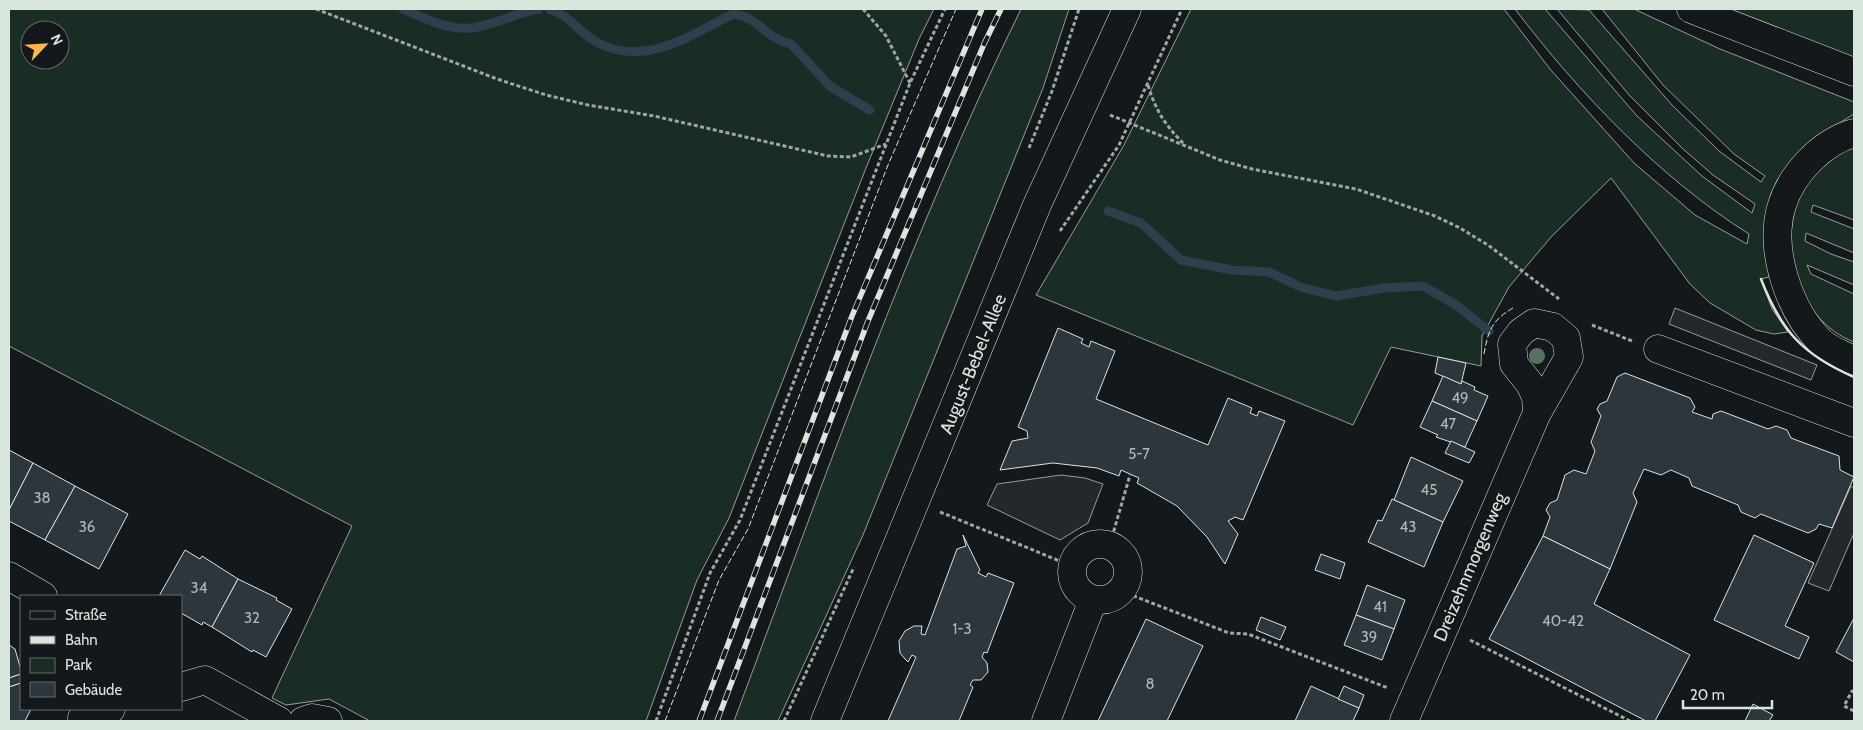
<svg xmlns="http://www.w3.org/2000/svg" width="1863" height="730" font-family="Cabin,sans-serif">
<rect width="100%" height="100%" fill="#14181c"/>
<!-- green -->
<g fill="#1a2d24" stroke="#939e99" fill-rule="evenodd">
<path d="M9,9H934L919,39L866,168L729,518L697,580L646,721H370L329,699L286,705L272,698L352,526L9,346ZM30,30H60V60H30Z"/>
<path d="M1021,9H1069L1043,88L863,535L778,721H734C824,481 908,239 1021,9Z"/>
<path d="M1191,9H1504L1550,69L1634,163L1695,215L1747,244L1749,234C1661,179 1578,92 1515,9H1545L1637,116L1702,176L1752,213L1755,204L1713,175L1682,148L1630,96L1557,9L1589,10L1672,105L1719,151L1761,182L1765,176L1734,154L1663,85L1602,9H1634L1720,49L1854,102V114L1815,138L1766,228L1769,277L1761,279L1772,309L1788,332L1774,334L1756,330L1710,303L1690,284L1611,178L1551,237L1509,287L1482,336L1481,366L1391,347L1353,425L1036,295L1124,145Z"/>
<polygon points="1719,9 1854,9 1854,61"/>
<path d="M1854,145V220L1813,205L1811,212L1854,229V253L1806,233L1805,241L1831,254L1854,262V285L1807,265L1811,274L1854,294V342C1797,320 1777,246 1801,193C1812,170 1833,157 1854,145Z"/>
</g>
<!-- parking -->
<g fill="#24282b" stroke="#939e99">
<polygon points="1675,308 1817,365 1811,380 1669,324"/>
<polygon points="1061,475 1085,478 1103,484 1088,523 1060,540 987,505 997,484"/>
<polygon points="1851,486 1854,488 1854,533 1829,591 1808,583"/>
</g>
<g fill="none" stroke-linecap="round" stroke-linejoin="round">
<!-- stream -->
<g stroke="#2f3f4d" stroke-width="9">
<path d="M403,9C424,18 447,30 470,28C494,26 516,12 539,9"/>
<path d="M549,9C567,13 577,30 593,40C642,70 689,36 733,14C757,16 768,40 791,44L831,87L870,110"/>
<polyline points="1108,211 1141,223 1181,260 1232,270 1269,272 1303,288 1336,296 1384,288 1423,286 1456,305 1489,331"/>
</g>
</g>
<!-- building -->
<g fill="#2c363c" stroke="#d8e6dc">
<polygon points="1058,328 1083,339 1081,343 1089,347 1091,341 1115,351 1096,399 1208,445 1228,398 1252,408 1250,413 1257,416 1259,411 1285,421 1243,520 1235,517 1228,521 1238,534 1225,564 1207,537 1177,506 1137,483 1139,478 1121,470 1119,476 1097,468 1053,463 1000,470 1012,441 1028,438 1027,431 1018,427"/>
<polygon points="1438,357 1466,363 1461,384 1435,373"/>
<polygon points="1625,373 1690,398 1695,407 1692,412 1712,419 1713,414 1721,411 1768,429 1776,426 1787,430 1791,438 1839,456 1840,470 1854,477 1832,528 1819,524 1816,529 1808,533 1761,514 1755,518 1741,512 1738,505 1692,486 1689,478 1671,470 1661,475 1644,469 1633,493 1637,502 1610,569 1543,536 1550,517 1546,510 1550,503 1557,500 1565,475 1574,470 1586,474 1595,451 1591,442 1601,416 1597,409 1600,404 1607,401 1617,377"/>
<polygon points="1443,376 1461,384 1462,381 1475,387 1474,390 1488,396 1477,421 1432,401"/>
<polygon points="1432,401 1477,421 1465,447 1436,437 1438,435 1420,427"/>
<polygon points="1451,441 1475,452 1469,463 1445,453"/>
<polygon points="9,450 33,463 9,510"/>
<polygon points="1411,457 1463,481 1443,522 1394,500"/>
<polygon points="33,463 75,486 45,540 9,521 9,510"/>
<polygon points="75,486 128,514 99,569 45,540"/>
<polygon points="1392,499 1443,522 1424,567 1368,542 1378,520 1382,521"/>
<polygon points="963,535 980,570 978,573 986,577 988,573 1014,583 987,653 984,652 982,657 987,663 988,672 981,680 973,680 970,685 973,687 959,721 888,721 916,657 912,655 908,662 906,660 900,653 899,641 905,631 914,626 922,626 921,634 925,635 957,549 966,546"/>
<polygon points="1754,535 1814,563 1785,626 1809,637 1799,659 1714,620"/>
<polygon points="1543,536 1610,569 1594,604 1690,655 1655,721 1646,721 1489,639"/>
<polygon points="185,550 200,559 202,556 238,579 212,627 203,622 202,625 181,613 181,596 159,596"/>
<polygon points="1321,554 1345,563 1340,579 1315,570"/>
<polygon points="238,579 277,598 276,600 292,609 266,657 253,650 252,652 212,627"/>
<polygon points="1367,585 1405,600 1394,629 1356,615"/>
<polygon points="1356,615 1394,629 1382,660 1344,645"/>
<polygon points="1261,617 1286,627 1280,640 1256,630"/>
<polygon points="1854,618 1854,662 1836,652"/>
<polygon points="1146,619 1203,646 1167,721 1098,721"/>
<polygon points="9,645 15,649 21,670 21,674 9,678"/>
<polygon points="21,674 21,683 9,687 9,678"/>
<polygon points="21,683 21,709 31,709 25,721 9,721 9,687"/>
<polygon points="1311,686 1359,708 1353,721 1295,721"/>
<polygon points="1344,686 1364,695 1359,708 1338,699"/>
<polygon points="1753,704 1773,715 1769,721 1745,721"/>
</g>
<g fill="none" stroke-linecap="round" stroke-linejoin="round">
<!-- minor casing -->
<g stroke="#d8e6dc" stroke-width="29">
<g id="minor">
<polyline points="1658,349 1854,423"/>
<circle cx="1100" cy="572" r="28"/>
<polyline points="9,576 43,596"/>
<polyline points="181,687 205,680 279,721"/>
<polyline points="82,718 111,709"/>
<polyline points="303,721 312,718 328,721"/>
<polyline points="1046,721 1093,600"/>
<polyline points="1404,721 1537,413 1569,357 1566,338 1553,327 1534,323 1521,332 1512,344 1514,364 1530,384 1536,397 1537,413"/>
</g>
</g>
<!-- major casing -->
<g stroke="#d8e6dc" stroke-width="29">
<polyline id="major" points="825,721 1037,205 1127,9"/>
</g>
<!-- highway casing -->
<g stroke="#d8e6dc" stroke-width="29">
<g id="highway">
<polyline points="1691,9 1854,72"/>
<path d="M1854,133C1822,142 1792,173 1782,205C1768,249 1789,311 1821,342C1830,350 1844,355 1854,361"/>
</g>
</g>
<!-- path -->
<g stroke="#9da8a2" stroke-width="3" stroke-dasharray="4 2.5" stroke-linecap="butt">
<polyline points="316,9 497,79 546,95 588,105 654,116 828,156 851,157 886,144"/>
<polyline points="863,9 886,36 910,83"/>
<path d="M1148,85C1155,109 1165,125 1183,143"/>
<polyline points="1110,115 1220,160 1252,169 1356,189 1435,216 1460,228 1488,245 1559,299"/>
<polyline points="1029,148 1052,91 1079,9"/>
<polyline points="1060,231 1119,145 1182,9"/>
<polyline points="1592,325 1632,341"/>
<polyline points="940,512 1072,566"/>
<polyline points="1110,544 1130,475"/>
<polyline points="1121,591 1229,633 1248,634 1388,688"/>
<polyline points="1470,640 1630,721"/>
<polyline points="1854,692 1852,691 1844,706 1854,711"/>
<polyline points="656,721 710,573 740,520 910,83 945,9"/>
<polyline points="784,721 854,567"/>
</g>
<!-- minor -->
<use href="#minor" stroke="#14181c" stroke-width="28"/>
<!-- major -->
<use href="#major" stroke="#14181c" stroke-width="28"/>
<!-- highway -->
<use href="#highway" stroke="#14181c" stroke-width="28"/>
<!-- rail casing -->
<g stroke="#d8e6dc" stroke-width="5.5">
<g id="rail">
<polyline points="699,721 852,316 982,9"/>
<polyline points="717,721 868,321 984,44 1001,9"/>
</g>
</g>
<!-- rail -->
<use href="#rail" stroke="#14181c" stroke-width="4" stroke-dasharray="11" stroke-linecap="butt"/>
<!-- fence -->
<g stroke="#d8e6dc" stroke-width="1" stroke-dasharray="6 2.5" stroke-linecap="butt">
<path d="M1484,354C1488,331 1492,320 1513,308"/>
<polyline points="665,721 719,580 748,529 888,165 956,9"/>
</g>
<!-- wall -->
<path stroke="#d8e6dc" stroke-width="2.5" d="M1761,279C1781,331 1803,355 1854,377"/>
</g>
<!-- trees -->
<circle fill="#55745f" cx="1537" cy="356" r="8"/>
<g text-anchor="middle" stroke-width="4" stroke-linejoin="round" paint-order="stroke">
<!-- number labels -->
<g font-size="15" fill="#adbab4">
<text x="1460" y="403">49</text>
<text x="1448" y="429">47</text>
<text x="1139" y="459">5-7</text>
<text x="1429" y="495">45</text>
<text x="42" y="503">38</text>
<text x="87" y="532">36</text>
<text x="1408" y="532">43</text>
<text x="199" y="593">34</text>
<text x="1380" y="612">41</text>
<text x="252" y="623">32</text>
<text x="1563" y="626">40-42</text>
<text x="962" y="634">1-3</text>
<text x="1369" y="642">39</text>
<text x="1150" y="689">8</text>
</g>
<!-- street labels -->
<g font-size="18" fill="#d8e6dc" stroke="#14181c">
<text transform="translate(973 364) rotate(-68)" y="6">August-Bebel-Allee</text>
<text transform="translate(1470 567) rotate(-67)" y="6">Dreizehnmorgenweg</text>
</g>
</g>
<!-- border -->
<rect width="1863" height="730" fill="none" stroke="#d8e6dc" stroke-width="20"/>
<!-- legend -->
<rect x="20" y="595" width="162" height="115" fill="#14181c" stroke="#626a69"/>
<rect x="30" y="611" width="25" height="8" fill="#14181c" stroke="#626a69"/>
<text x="65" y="620" font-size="15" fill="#d8e6dc">Straße</text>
<rect x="30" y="636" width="25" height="8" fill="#d8e6dc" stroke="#626a69"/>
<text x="65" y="645" font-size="15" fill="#d8e6dc">Bahn</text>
<rect x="30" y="658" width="25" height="15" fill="#1a2d24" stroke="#626a69"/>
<text x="65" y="670" font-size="15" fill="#d8e6dc">Park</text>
<rect x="30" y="682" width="25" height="15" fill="#2c363c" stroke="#626a69"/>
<text x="65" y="695" font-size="15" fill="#d8e6dc">Gebäude</text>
<!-- north arrow -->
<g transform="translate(45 45) rotate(65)"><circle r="24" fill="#14181c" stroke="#626a69"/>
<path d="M0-4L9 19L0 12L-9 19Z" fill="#ffb74d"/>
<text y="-8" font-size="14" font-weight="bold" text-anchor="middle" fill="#d8e6dc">N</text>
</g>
<!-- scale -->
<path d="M1683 700v8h89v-8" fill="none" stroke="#d8e6dc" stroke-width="2.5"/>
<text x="1690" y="700" font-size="15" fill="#d8e6dc" stroke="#14181c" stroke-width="4" paint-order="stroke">20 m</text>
</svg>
